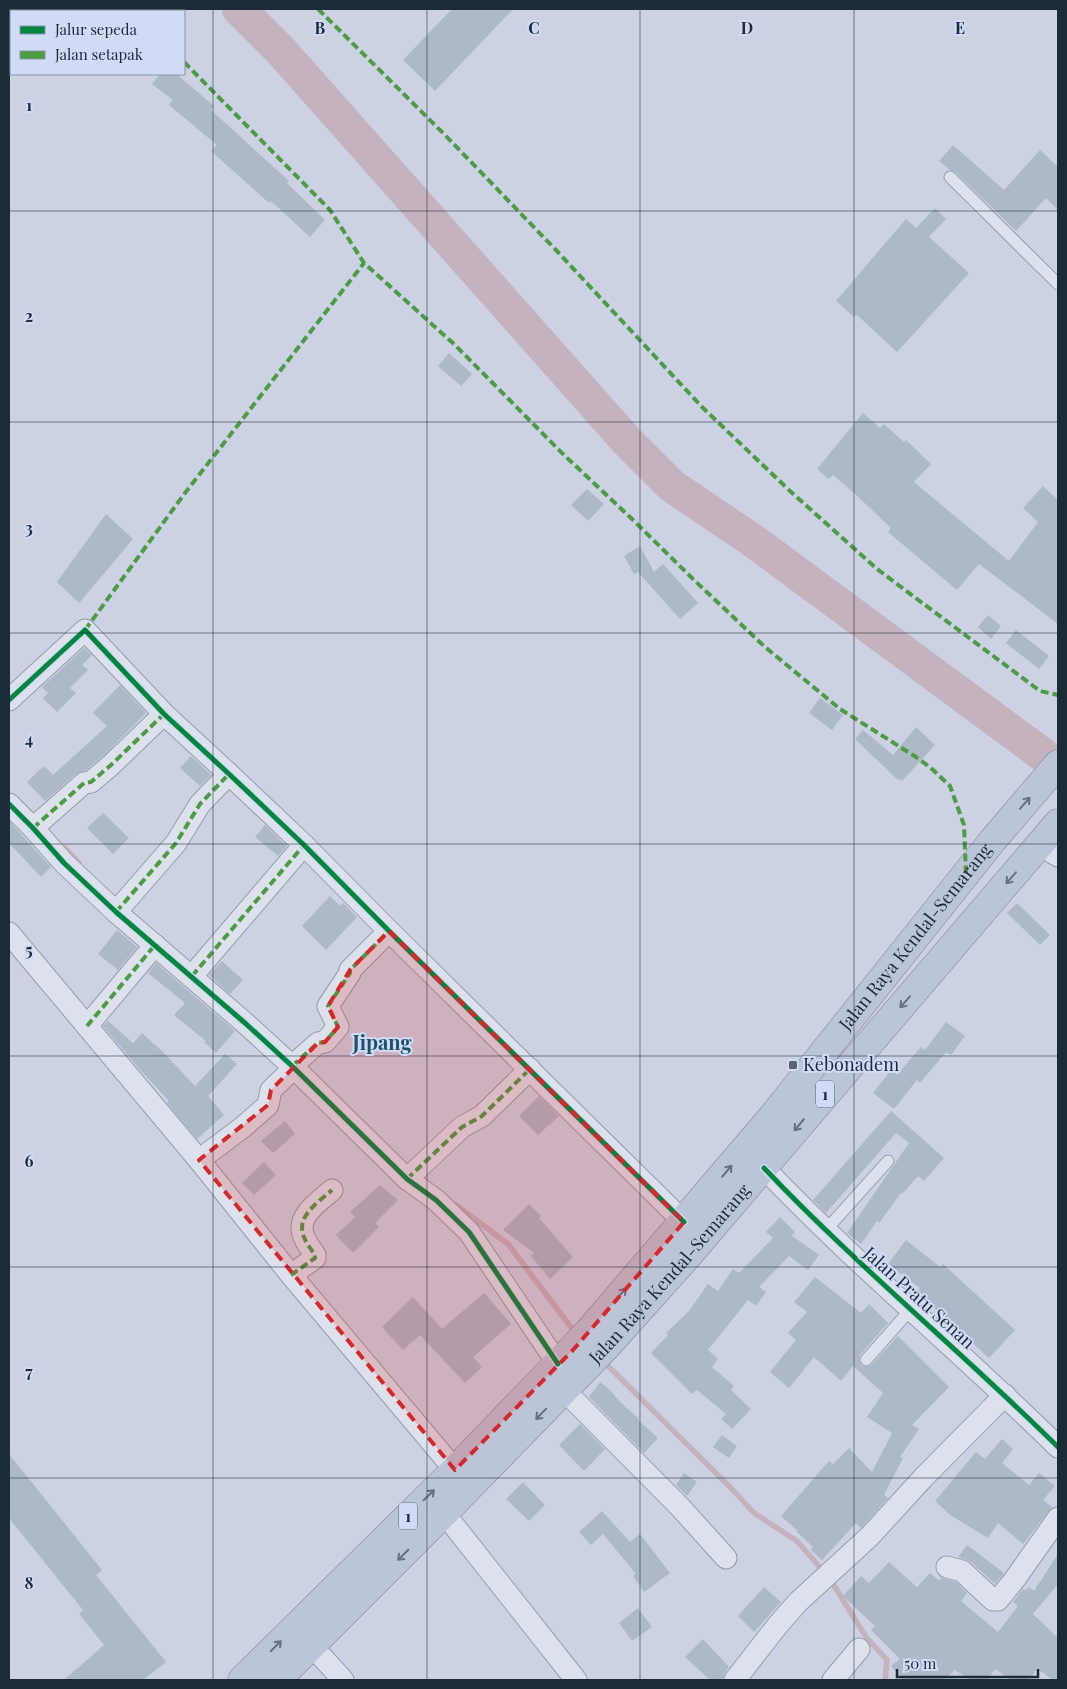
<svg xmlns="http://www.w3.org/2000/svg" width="1067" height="1689" font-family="'Playfair Display',serif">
<rect width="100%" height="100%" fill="#ccd2e4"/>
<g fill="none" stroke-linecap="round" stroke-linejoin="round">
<!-- stream -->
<g stroke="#c4b2bc" stroke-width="5.5">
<polyline points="65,848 79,863"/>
<polyline points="456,1205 508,1244 576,1334"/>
<polyline points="602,1360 730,1487 754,1513 797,1541 824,1572"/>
<polyline points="830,1579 866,1637 887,1660 885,1680"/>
</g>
<!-- river -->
<polyline stroke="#c4b2bc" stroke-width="34" points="239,9 282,52 626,440 672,486 752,540 1058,766"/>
</g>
<!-- building -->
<g fill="#adb8c8">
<polygon points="452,9 513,9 435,91 403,60"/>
<polygon points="160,74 178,74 181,78 214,106 211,110 289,181 287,183 325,220 310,237 271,201 269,203 211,151 217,145 169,105 173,100 152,84"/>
<polygon points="953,145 1004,190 1040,150 1058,167 1058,210 1046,198 1016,231 955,172 950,170 939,161"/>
<polygon points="935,208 946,219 929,237 969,273 897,352 857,315 854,317 836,301 906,219 916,228"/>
<polygon points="449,353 472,374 461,386 438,366"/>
<polygon points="863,413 880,428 884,424 904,442 906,440 931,464 914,482 1009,561 1038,522 1023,508 1043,486 1058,500 1058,624 979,564 957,590 888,532 891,528 853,492 833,475 829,479 817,469"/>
<polygon points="587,489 604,504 588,521 571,505"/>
<polygon points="106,514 133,539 79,603 57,582"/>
<polygon points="640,546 654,572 663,564 698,603 680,619 638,572 634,574 624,556"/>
<polygon points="988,615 1001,626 991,639 978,627"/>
<polygon points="1016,630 1049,656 1039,669 1006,643"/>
<polygon points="84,648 92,655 82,665 88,670 70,688 76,693 57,712 43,698 48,693 42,687"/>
<polygon points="120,685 146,713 103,756 86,770 76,774 45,801 27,782 44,766 53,775 107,726 93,713"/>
<polygon points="820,698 843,715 832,730 809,713"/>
<polygon points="916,727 935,745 902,781 899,779 898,780 855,739 863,730 893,755"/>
<polygon points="191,756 211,775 200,786 180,768"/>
<polygon points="103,813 129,838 113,854 87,828"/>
<polygon points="9,821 51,867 41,877 9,843"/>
<polygon points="265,825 287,846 278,856 255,837"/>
<polygon points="330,896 340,906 343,903 357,917 326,950 302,926"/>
<polygon points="1017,903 1050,935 1040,945 1007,913"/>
<polygon points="117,930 137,947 118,970 98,954"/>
<polygon points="222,961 243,980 230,994 209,975"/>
<polygon points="156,963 235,1031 216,1053 204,1042 206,1041 174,1015 185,1003 148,973"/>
<polygon points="108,1021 133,1043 142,1033 162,1051 195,1086 225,1054 237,1064 208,1096 224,1115 197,1139 167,1103 169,1101 142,1072 103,1026"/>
<polygon points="946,1022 965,1036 951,1055 946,1052 920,1083 917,1080 894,1109 873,1093 891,1070 897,1075 921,1047 925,1050"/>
<polygon points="539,1096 559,1116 538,1135 519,1116"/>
<polygon points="891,1111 944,1158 924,1181 918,1176 902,1194 901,1193 879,1223 877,1221 861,1244 847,1233 909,1143 896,1133 826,1213 813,1200"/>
<polygon points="285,1121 295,1134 273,1153 261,1141"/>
<polygon points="264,1162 276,1175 254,1195 242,1183"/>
<polygon points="380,1185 398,1200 375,1223 379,1227 353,1253 336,1235 355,1217 350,1212"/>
<polygon points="529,1204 541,1216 539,1218 573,1257 550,1279 531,1256 534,1253 503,1230"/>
<polygon points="780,1217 795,1232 792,1236 819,1255 808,1270 789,1256 759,1287 766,1292 756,1306 748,1300 708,1350 718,1359 712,1367 734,1386 731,1390 751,1409 732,1429 721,1419 726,1414 697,1390 692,1394 651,1353 668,1335 666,1333 689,1311 708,1284 718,1291 733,1269 739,1273 773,1238 766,1232"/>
<polygon points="906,1240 940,1267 943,1264 1015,1330 989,1358 917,1292 920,1288 888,1264"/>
<polygon points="815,1277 861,1313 869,1304 888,1323 860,1355 859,1362 861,1366 865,1367 871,1365 898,1336 949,1387 912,1425 919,1429 900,1457 903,1458 884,1495 888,1498 861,1528 856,1523 822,1560 811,1550 813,1547 797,1532 798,1531 781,1516 829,1461 833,1464 849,1448 872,1472 892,1433 867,1417 883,1393 853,1366 841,1381 814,1357 789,1388 770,1372 796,1340 788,1333 807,1312 794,1302"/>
<polygon points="484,1293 511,1324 473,1357 482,1367 465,1383 420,1335 403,1350 382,1327 413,1297 442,1329"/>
<polygon points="600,1382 611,1391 620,1402 639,1419 638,1420 658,1438 644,1453 589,1397"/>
<polygon points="580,1424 605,1449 584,1471 559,1445"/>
<polygon points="722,1435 737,1446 729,1458 713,1447"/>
<polygon points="1002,1439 1013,1449 1002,1463 1029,1485 1039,1473 1055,1486 1043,1500 1052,1507 1023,1544 998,1523 988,1538 950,1515 935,1501 976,1452 985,1459"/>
<polygon points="9,1454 102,1570 96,1575 166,1662 143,1680 64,1680 104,1645 79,1614 83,1610 9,1518"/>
<polygon points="684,1473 697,1482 687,1496 676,1485"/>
<polygon points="523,1482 545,1505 529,1521 506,1499"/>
<polygon points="602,1511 630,1542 640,1534 670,1573 644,1592 633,1576 636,1574 603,1534 591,1545 579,1532"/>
<polygon points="967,1545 1004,1573 995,1584 971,1562 958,1557"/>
<polygon points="1058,1554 1058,1584 1033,1614 1058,1638 1058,1680 1052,1680 1043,1672 1042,1673 1037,1669 1029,1680 1011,1680 995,1669 987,1680 970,1680 955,1670 944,1680 903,1680 891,1666 900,1659 871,1630 875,1626 843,1596 861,1576 869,1583 889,1562 917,1587 930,1573 939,1581 941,1578 956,1582 967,1593 961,1601 998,1632 1018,1606 1013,1602 1023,1589 1026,1590 1029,1587 1034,1591"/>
<polygon points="764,1587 781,1602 754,1632 738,1616"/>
<polygon points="638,1608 652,1627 632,1641 619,1623"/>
<polygon points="703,1639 729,1667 725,1673 723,1680 710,1680 685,1657"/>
</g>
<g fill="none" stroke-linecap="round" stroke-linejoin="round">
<!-- lane casing -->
<g stroke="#959ca9" stroke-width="13">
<g id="lane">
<polyline points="950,177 1058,284"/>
<polyline points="825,1231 888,1161"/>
<polyline points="866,1360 911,1309"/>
</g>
</g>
<!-- street casing -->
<g stroke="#959ca9" stroke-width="23">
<g id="street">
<polyline points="9,700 85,630 164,714 229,774 304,845 389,931 684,1222"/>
<polyline points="9,804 33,828 64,863 116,912 245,1023 292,1066 407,1179 436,1200 469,1232 558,1364"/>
<polyline points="33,828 84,783 91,782 111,765 164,714"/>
<polyline points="1039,845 1058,856"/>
<polyline points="116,912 176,843 200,804 229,774"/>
<polyline points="9,933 199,1160 291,1275 455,1470"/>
<polyline points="192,976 304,845"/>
<polyline points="87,1026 155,945"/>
<polyline points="292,1066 318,1043 325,1042 338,1027 328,1006 350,973 350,970 389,931"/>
<polyline points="199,1160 243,1127 268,1105 271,1090 294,1068"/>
<path d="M764,1168C857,1266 962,1352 1058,1447"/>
<polyline points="407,1179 462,1127 482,1116 530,1069"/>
<path d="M291,1275L315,1258V1255C311,1249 305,1242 303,1234C297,1215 320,1201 332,1190"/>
<polyline points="564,1390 681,1508 726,1558"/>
<polyline points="444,1513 576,1680"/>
<polyline points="947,1567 962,1571 993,1600 998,1600 1015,1579 1058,1518"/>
<polyline points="312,1646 343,1680"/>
<polyline points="735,1680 777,1626 798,1602 870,1536 923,1478 1005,1395"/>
<polyline points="833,1680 859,1649"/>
</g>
</g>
<!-- highway casing -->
<g stroke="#7c828f" stroke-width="29">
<g id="highway">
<path id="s1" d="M242,1680L455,1470L589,1331L772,1117L993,840L1058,764"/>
<path id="s2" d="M277,1680L444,1513L607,1346L686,1258L1058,823"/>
</g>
</g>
<!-- lane -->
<use href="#lane" stroke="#dde1ec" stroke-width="11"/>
<!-- street -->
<use href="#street" stroke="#dde1ec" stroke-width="21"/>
<!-- highway -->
<use href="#highway" stroke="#bcc5d7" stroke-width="28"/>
<!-- quiet -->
<g stroke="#4c9c44" stroke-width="4" stroke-dasharray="8 4" stroke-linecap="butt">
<polyline points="131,9 133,11"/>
<polyline points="318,9 444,134 555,249 702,407 790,491 877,569 1040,691 1058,695"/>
<polyline points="184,62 330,210 364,263 455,345 564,455 632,519 694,580 765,647 840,709 916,757 931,768 950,786 964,825 966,874"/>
<polyline points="85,630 185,493 364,263"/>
<polyline points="33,828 84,783 91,782 111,765 164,714"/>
<polyline points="116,912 176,843 200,804 229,774"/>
<polyline points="192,976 304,845"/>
<polyline points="87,1026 155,945"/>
<polyline points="292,1066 318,1043 325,1042 338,1027 328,1006 350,973 350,970 389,931"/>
<polyline points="407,1179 462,1127 482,1116 530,1069"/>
<path d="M291,1275L315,1258V1255C311,1249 305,1242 303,1234C297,1215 320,1201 332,1190"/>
</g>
<!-- cycleway casing -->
<g stroke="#d1daf6" stroke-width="8">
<g id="cycleway">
<polyline points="9,700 85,630 164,714 229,774 304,845 389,931 684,1222"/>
<polyline points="9,804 33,828 64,863 116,912 245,1023 292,1066 407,1179 436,1200 469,1232 558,1364"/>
<path d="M764,1168C857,1266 962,1352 1058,1447"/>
</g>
</g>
<!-- cycleway -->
<use href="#cycleway" stroke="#00873e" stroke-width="5"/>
</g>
<!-- one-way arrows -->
<defs><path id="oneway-shaft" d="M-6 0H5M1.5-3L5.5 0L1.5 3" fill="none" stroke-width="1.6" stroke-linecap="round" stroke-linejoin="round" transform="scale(1.25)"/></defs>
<g stroke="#657080">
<use href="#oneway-shaft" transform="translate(1025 803) rotate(-49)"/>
<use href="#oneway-shaft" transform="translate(1011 878) rotate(131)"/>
<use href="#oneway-shaft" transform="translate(905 1002) rotate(131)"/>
<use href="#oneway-shaft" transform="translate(799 1125) rotate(130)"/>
<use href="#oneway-shaft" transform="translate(727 1171) rotate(-50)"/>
<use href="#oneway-shaft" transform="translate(621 1294) rotate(-49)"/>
<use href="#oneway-shaft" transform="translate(541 1414) rotate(134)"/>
<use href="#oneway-shaft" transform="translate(429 1495) rotate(-44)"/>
<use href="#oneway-shaft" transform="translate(403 1555) rotate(135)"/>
<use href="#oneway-shaft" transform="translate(276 1646) rotate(-45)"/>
</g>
<!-- marked area -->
<path fill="#d62828" fill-opacity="0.2" stroke="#d62828" stroke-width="4" stroke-dasharray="10 6" stroke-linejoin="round" d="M389,931L684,1222L573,1350L455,1470L199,1160L268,1105L271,1090L318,1043L325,1042L338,1027L328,1006L350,970Z"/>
<!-- grid -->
<path fill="none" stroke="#1d2a38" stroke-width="1" stroke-opacity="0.55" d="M213,9V1680M427,9V1680M640,9V1680M854,9V1680M9,211H1058M9,422H1058M9,633H1058M9,844H1058M9,1056H1058M9,1267H1058M9,1478H1058"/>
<!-- markers -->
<rect fill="#5a6574" stroke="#d1daf6" stroke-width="2" x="788" y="1060" width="10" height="10" rx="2.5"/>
<g text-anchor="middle" stroke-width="4" stroke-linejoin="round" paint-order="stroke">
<!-- shield labels -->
<g fill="#d1daf6" stroke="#535f71" stroke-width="1">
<rect x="816" y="1080.5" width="18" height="27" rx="4"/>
<rect x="399" y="1502.5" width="18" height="27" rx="4"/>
</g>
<g font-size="16" font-weight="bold" fill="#1d2a38">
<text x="825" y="1100">1</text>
<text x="408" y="1522">1</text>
</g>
<!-- street labels -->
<g font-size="18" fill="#1d2a38" stroke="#d1daf6">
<text dy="6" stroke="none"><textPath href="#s1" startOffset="1004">Jalan Raya Kendal-Semarang</textPath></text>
<text dy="6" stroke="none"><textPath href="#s2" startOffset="565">Jalan Raya Kendal-Semarang</textPath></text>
<text transform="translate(919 1298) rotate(42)" y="6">Jalan Pratu Senan</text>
</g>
<!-- poi labels -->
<g font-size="18" fill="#1d2a38" stroke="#d1daf6" text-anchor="start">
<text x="803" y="1071">Kebonadem</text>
</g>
<!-- quarter labels -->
<g font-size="20" font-weight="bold" fill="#1b5265" stroke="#d1daf6">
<text x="382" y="1050">Jipang</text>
</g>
</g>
<g font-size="16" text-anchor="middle" font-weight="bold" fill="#1d2a38" stroke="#d1daf6" stroke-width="4" stroke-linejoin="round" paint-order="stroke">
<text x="320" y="34">B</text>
<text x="534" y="34">C</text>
<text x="747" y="34">D</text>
<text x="960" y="34">E</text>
<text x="29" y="111">1</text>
<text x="29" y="322">2</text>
<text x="29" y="534">3</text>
<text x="29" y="745">4</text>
<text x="29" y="956">5</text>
<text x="29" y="1167">6</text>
<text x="29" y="1378">7</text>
<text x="29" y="1589">8</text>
</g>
<!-- border -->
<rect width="1067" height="1689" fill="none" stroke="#1d2a38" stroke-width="20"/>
<!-- legend -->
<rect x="10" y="10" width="175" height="65" fill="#d1daf6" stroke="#8994aa"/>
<rect x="20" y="26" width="25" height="8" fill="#00873e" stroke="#8994aa"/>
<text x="55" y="35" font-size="15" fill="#1d2a38">Jalur sepeda</text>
<rect x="20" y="51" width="25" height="8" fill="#4c9c44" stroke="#8994aa"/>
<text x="55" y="60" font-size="15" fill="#1d2a38">Jalan setapak</text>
<!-- scale -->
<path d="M897 1669v8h141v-8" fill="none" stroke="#1d2a38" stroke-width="2.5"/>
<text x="904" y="1669" font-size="15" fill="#1d2a38" stroke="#d1daf6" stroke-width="4" paint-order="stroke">50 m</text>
</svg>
